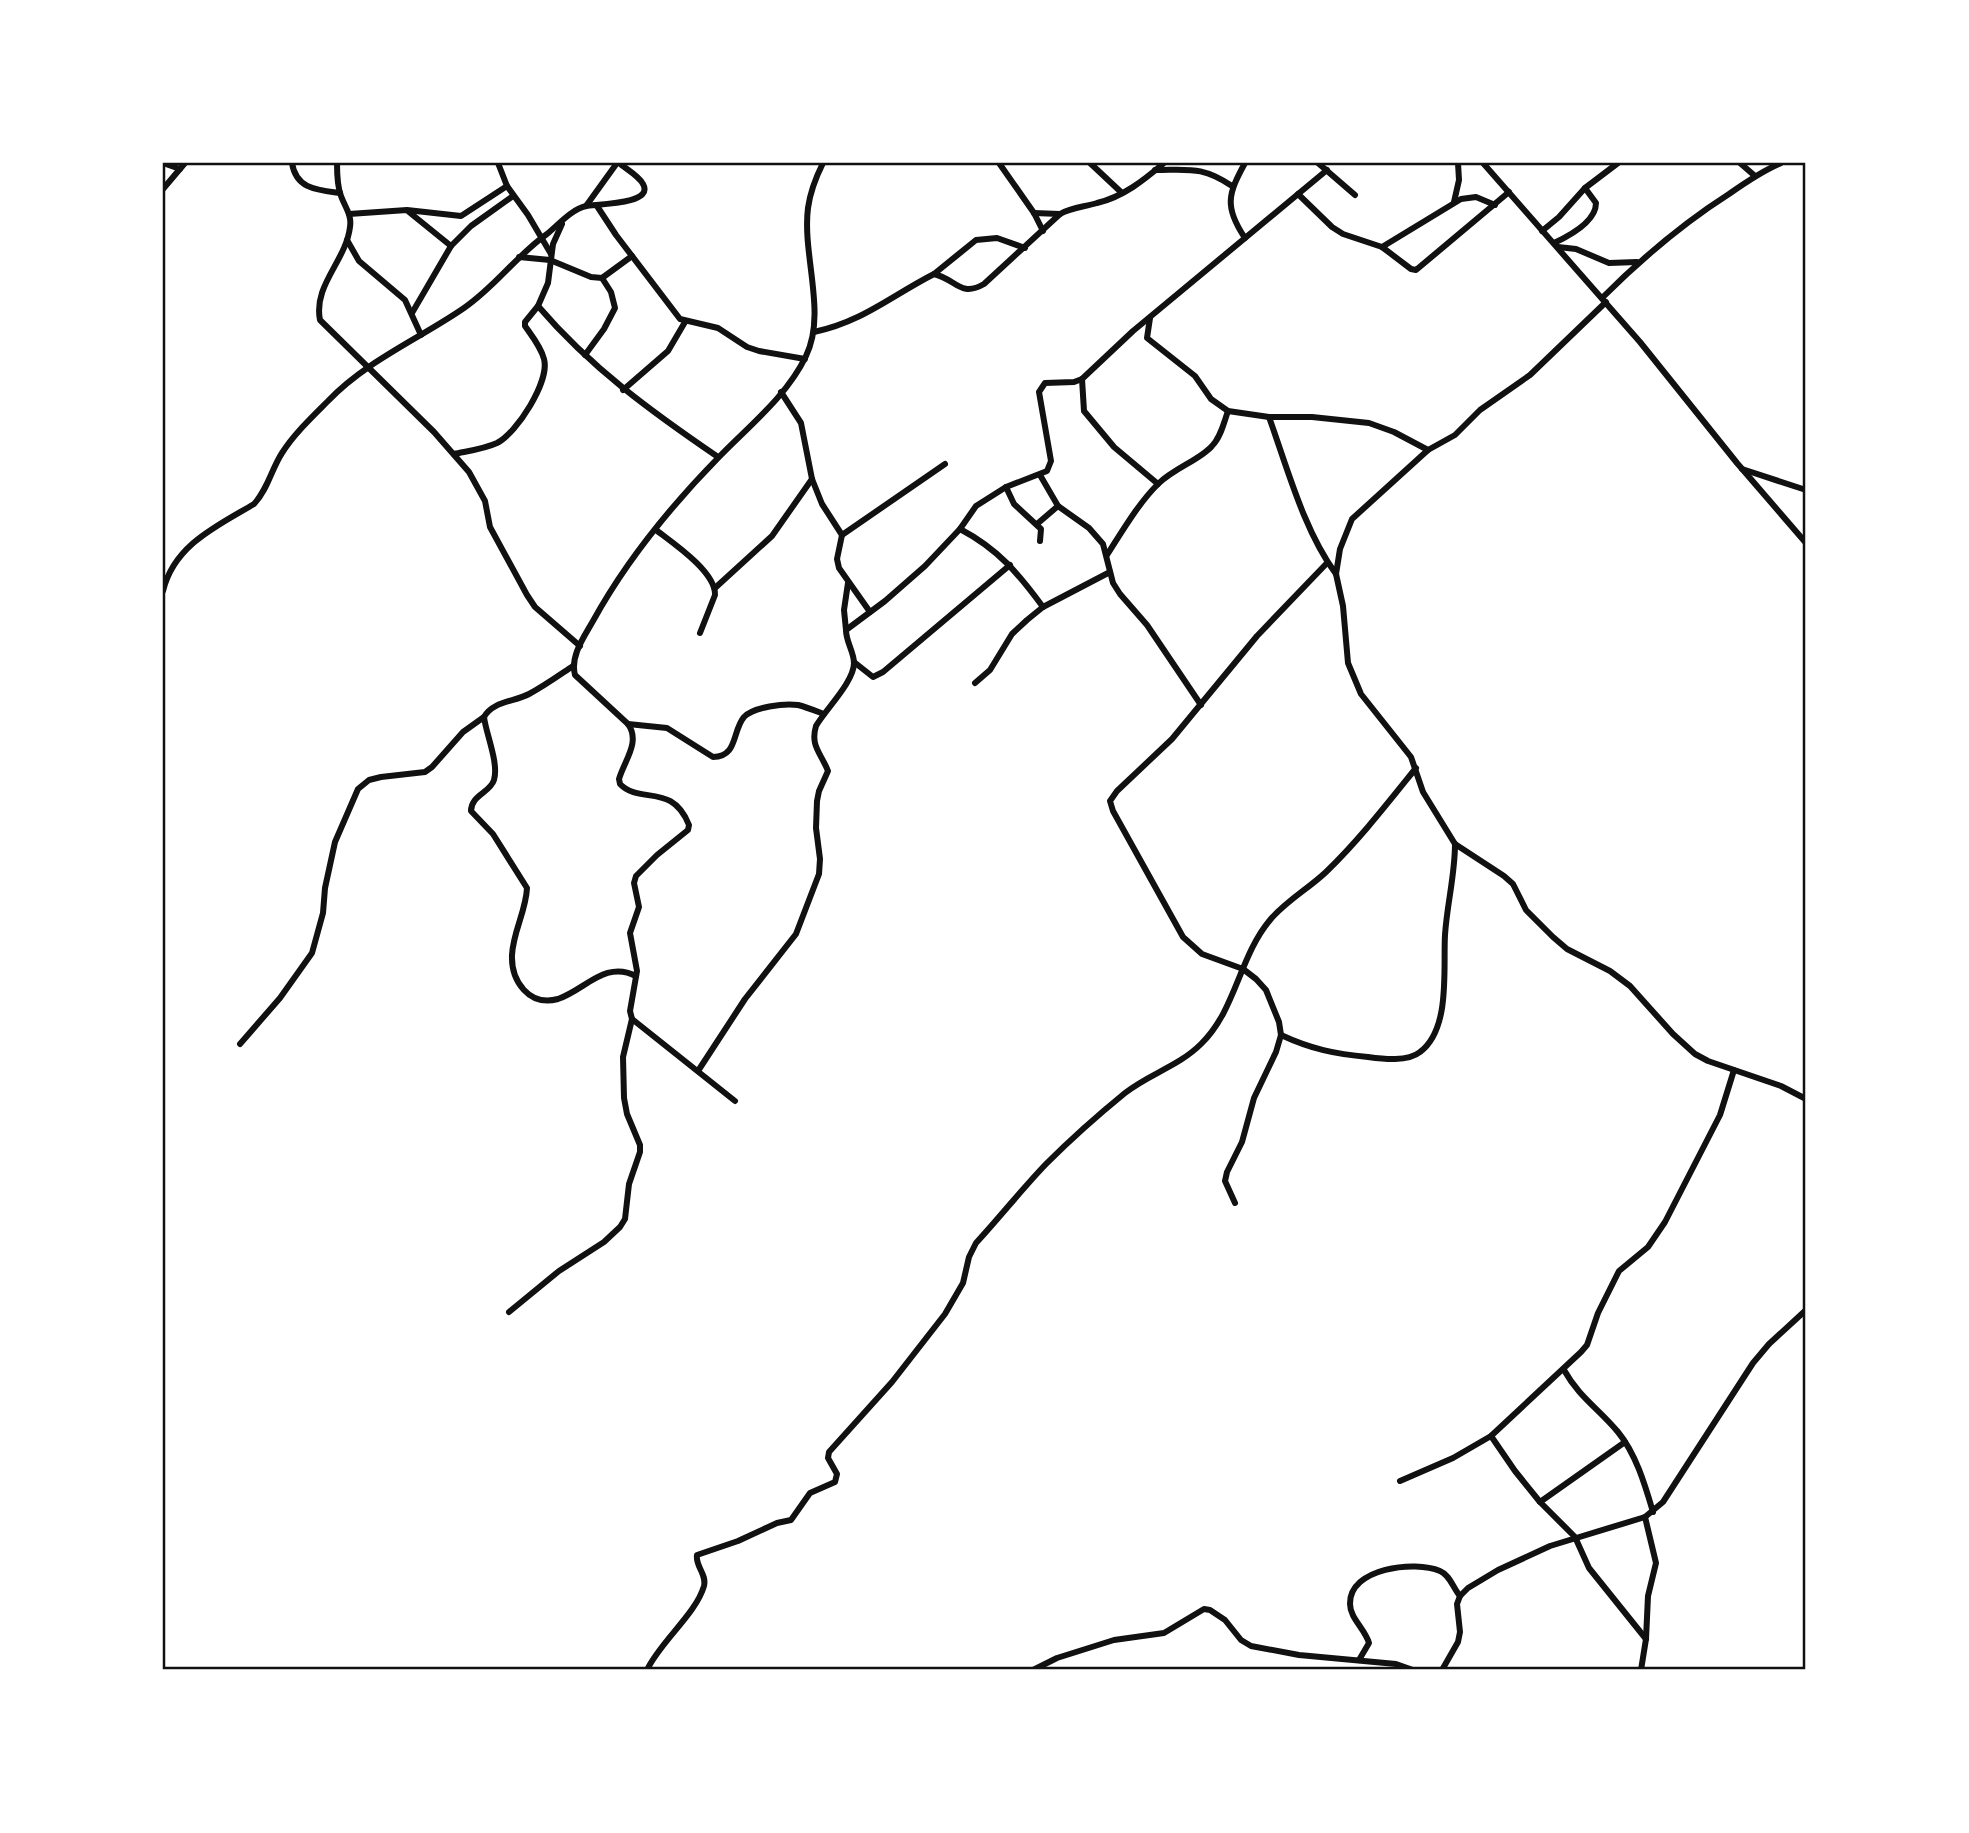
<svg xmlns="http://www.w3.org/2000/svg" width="1969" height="1833" font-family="'Asap Condensed',sans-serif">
<rect width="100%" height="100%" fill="#fff"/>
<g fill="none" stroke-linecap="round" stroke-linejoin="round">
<!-- minor -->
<g stroke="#111" stroke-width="6">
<polyline points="163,163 180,169"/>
<path d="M292,163C296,189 317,190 340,193"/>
<path d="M337,163C337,173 337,186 341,196C345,207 352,215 350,227C346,261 313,285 320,320L434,432L469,472L485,501L490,527L527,595L535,607L580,646"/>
<polyline points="498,163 507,186 528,215 551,254"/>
<polyline points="999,163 1034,213 1043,231"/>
<polyline points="1090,163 1122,193"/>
<path d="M1245,163C1228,194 1224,207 1245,238"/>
<polyline points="1318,163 1355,195"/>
<polyline points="1483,163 1640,342 1737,463 1806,543"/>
<polyline points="1740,163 1755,176"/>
<path d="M1155,170C1190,170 1202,166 1232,186"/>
<polyline points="163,189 185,163"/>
<polyline points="1298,194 1332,227 1343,234 1382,247 1411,269 1416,270 1509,192"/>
<polyline points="1454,202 1459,180 1458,163"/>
<polyline points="586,206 617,163"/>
<polyline points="597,206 616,235 680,319 718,328 747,347 759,351 805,359"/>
<polyline points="409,212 451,246"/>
<polyline points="1034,213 1060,214"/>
<polyline points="349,214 407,210 461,216 507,186"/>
<polyline points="1542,231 1559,217 1585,188 1618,163"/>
<polyline points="347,240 359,261 405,300 421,335"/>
<path d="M1554,243C1569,236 1596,222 1596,203L1585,188"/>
<polyline points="1382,247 1461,199 1476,197 1495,205"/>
<polyline points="1558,247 1576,249 1609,263 1637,262"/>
<polyline points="519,257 550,260 591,277 602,278 632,256"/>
<polyline points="934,274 976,240 997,238 1025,248"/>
<path d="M1602,298C1642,258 1682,224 1729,194C1746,182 1762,171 1781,163"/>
<polyline points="1606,302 1530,375 1480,410 1455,435 1428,450 1352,519 1340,549 1336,574 1343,606 1348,663 1361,694 1411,757 1423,792 1455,844 1504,876 1513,884 1526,910 1553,937 1567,949 1610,971 1630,986 1673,1034 1695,1054 1708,1061 1781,1086 1806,1099"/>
<path d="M538,306C591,368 652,412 718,457"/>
<polyline points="412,313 451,246 471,226 513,196"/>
<polyline points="1150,318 1147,338 1195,376 1211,399 1228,411 1269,417 1312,417 1369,423 1394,432 1428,450"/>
<path d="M814,332C862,322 891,296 934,274C956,279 960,298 984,284L1060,214C1072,207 1084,207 1097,203C1123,197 1144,180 1164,163"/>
<polyline points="585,355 604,329 615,308 611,292 602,278"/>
<polyline points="1082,379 1084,411 1114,447 1158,484"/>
<polyline points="623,390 668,351 685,322"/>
<polyline points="781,392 801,423 812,479 822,504 842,535 837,559 839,568 870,612"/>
<path d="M1269,417C1287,467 1304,531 1336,574"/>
<path d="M454,454C468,451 484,449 497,443C517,433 550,381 544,359C541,347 532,336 525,326V322L538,306L548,283L553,244L562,224"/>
<polyline points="1742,469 1806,490"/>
<polyline points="1040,475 1058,506 1089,528 1103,544 1113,583 1120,594 1147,625 1201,705"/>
<polyline points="1006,487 1014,504 1041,529 1040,541"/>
<polyline points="1037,524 1058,506"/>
<path d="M960,529C998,549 1018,573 1043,607"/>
<path d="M656,530C673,543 716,572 715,595L700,633"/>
<polyline points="842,535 945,464"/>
<path d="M1107,555C1123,530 1138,504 1158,484C1174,468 1200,460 1212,446C1221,437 1224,422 1228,411"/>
<polyline points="715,588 772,536 812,479"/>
<path d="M163,591C174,545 217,526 254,504C268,489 271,470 282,453C294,434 312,417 328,401C366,361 419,339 464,308C495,287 517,255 547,234C558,225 572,209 586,206C594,204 655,205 643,184C639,176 626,169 619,163"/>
<polyline points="846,630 844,610 848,583"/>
<polyline points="854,662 873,677 883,672 1010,565"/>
<path d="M573,666C558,676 544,686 529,694C514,702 493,701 484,717C486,734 499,763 494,780C490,793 471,795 471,811L493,834L527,888C526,911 513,932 512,955C511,981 529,1007 558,999C585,990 605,960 636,976"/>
<polyline points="975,683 990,670 1012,634 1027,620 1043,607 1110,572"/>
<path d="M628,724L667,728L713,757C738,757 732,731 744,717C754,707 784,703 798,705C806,707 816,711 824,714"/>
<path d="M1281,1035C1311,1049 1335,1054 1368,1057C1383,1059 1408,1062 1420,1052C1451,1029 1443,968 1445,935C1447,904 1455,875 1455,844"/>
<polyline points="240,1044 280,998 312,953 323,913 325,888 335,842 358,789 369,780 381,777 425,772 432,767 463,732 484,717"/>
<path d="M698,1071L745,999L796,934L819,874L820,859L816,828L817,801L819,791L828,771C821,753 810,746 816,726C825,710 854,682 854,663C854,652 846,642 846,630L885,601L925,566L960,529L976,506L1006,487L1047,471L1051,461L1039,392L1045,383L1074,382L1082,379L1133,331L1327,170"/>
<path d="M735,1101L632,1019L630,1011L637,971L630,933L639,907L634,883L636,876L657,855L688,830L689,825C672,782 640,805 620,784L619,779C624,761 641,742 628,724L575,675C570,656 584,637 593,621C626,561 671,506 719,457C749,426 787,396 806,356C827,313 802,255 808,208C810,193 816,177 823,163"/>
<polyline points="1235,1203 1225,1181 1227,1172 1242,1142 1254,1098 1276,1052 1281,1035 1279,1022 1266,990 1256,979 1243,969 1202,954 1183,937 1113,811 1110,801 1117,791 1172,739 1257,636 1327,563"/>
<polyline points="509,1312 559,1271 604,1242 620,1227 625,1219 629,1184 640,1152 640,1145 627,1114 624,1098 623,1057 632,1019"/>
<path d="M1564,1370C1579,1397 1599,1409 1618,1432C1636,1454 1645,1485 1653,1512"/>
<polyline points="1491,1436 1515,1471 1540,1502 1575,1537 1589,1568 1646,1639"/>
<polyline points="1400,1481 1453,1458 1491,1436 1581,1352 1587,1345 1598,1313 1619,1271 1648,1247 1665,1222 1720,1115 1734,1070"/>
<polyline points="1540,1502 1625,1442"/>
<path d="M1359,1660L1369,1643C1365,1629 1350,1618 1350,1604C1349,1568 1415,1560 1440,1571C1450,1575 1453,1588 1460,1596"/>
<path d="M647,1670C660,1642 696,1614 704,1586C707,1574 695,1566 697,1555L738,1541L777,1523L791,1520L810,1493L835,1482L837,1474L828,1458L829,1452L892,1382L945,1314L963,1283L969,1257L976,1243C1000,1217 1022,1189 1046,1164C1071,1139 1098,1115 1125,1093C1149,1074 1179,1066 1201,1044C1236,1010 1239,957 1270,920C1286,901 1308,889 1326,872C1359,840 1387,804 1416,768"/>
<polyline points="1033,1670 1057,1658 1114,1640 1164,1633 1204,1609 1210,1610 1225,1620 1241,1640 1251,1646 1299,1655 1396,1664 1413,1670"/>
<polyline points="1442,1670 1458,1642 1460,1632 1457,1604 1460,1596 1468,1588 1498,1570 1550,1546 1645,1517 1663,1502 1753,1363 1769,1344 1806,1310"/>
<polyline points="1641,1670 1646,1639 1648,1596 1656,1563 1645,1517"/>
</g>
</g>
<!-- border -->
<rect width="1969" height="1833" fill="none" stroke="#ffffff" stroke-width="329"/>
<rect x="164" y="164" width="1640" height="1504" fill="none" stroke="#111" stroke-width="2.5"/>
</svg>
